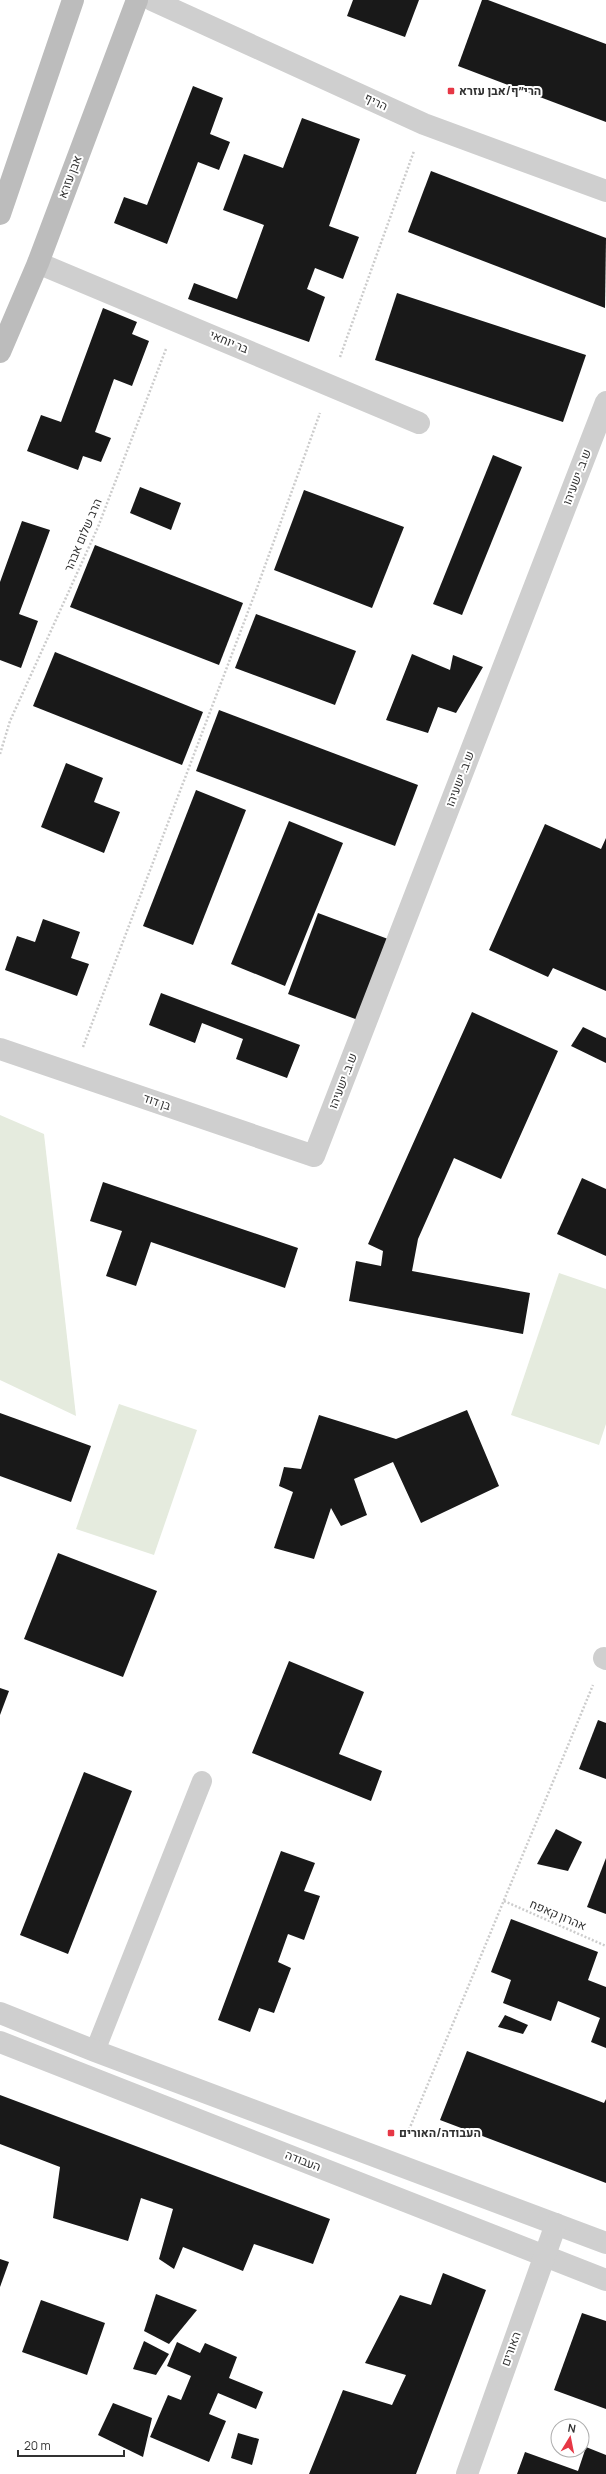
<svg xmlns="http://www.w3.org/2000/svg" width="606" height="2474" font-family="Manrope,Heebo,sans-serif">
<rect width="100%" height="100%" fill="#fff"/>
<!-- green -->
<g fill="#e5ebde">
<polygon points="0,1115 44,1134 76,1416 0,1380"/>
<polygon points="559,1273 606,1289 606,1424 599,1445 511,1415"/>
<polygon points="119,1404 197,1430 154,1555 76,1529"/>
</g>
<!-- building -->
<g fill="#191919">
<polygon points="353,0 419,0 405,37 347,16"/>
<polygon points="482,0 488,0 606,44 606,122 458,66"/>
<polygon points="193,86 223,98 210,134 230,142 219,170 198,162 167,244 114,223 124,197 147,205"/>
<polygon points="302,118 360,139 329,226 359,237 343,279 315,268 307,289 325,297 309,342 188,299 194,283 237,299 264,225 223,210 244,154 283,168"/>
<polygon points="431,171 606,238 605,308 408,232"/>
<polygon points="397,293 586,355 563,422 375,360"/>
<polygon points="103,308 137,322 132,334 149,341 132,386 114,379 95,432 111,438 101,462 83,456 78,470 27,451 41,415 61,422"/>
<polygon points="493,455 522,467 462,615 433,604"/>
<polygon points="140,487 181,503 171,530 130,513"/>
<polygon points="304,490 404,527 372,608 274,570"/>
<polygon points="22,521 50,530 19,614 38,621 21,668 0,660 0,582"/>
<polygon points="95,545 243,603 219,665 70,607"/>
<polygon points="256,614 356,651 335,705 235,668"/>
<polygon points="55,652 203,712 182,765 33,706"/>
<polygon points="412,654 450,670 453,655 483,667 456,713 438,707 428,733 386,720"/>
<polygon points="219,710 418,785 395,846 196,771"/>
<polygon points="66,763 103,778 94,802 120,812 104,853 41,827"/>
<polygon points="196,790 246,810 193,945 143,926"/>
<polygon points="289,821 343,843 285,986 231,964"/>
<polygon points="545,824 601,849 606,838 606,991 553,968 548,977 489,950"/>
<polygon points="318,913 388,939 358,1020 288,994"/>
<polygon points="43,919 80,932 71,958 89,964 77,996 5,970 17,936 35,942"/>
<polygon points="161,993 300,1045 287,1078 236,1059 243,1039 202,1023 195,1043 149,1025"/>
<polygon points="472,1012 558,1051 501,1179 454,1158 418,1239 412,1271 530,1293 523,1334 349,1301 356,1261 381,1266 383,1251 368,1244"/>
<polygon points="583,1027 606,1038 606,1063 571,1046"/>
<polygon points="582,1178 606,1189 606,1256 557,1234"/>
<polygon points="103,1182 298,1248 285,1288 151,1242 136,1286 106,1276 122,1231 90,1221"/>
<polygon points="467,1410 499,1486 421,1523 393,1462 354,1479 367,1515 341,1526 331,1508 314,1559 274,1548 293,1492 279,1486 284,1467 301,1469 319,1415 396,1439"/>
<polygon points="0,1413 91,1446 71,1502 0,1476"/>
<polygon points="58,1553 157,1591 123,1677 24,1639"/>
<polygon points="289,1661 364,1692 339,1754 382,1771 371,1801 252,1753"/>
<polygon points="0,1688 9,1691 0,1715"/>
<polygon points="598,1720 606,1723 606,1779 579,1769"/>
<polygon points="84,1772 132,1791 68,1954 20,1935"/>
<polygon points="556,1829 582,1842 568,1871 537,1864"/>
<polygon points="281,1851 315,1863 304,1891 320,1896 304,1940 288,1934 278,1962 291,1968 274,2013 259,2008 250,2032 218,2020"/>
<polygon points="606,1858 606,1914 587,1907"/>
<polygon points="511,1919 598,1952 588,1980 606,1987 606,2048 591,2042 600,2018 558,2001 551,2021 503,2003 511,1980 491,1972"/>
<polygon points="505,2015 528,2025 523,2034 498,2027"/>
<polygon points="467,2051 604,2103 606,2099 606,2183 440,2120"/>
<polygon points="0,2095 330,2219 313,2264 254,2244 243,2271 183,2247 174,2269 159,2259 173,2209 141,2198 128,2241 53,2218 60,2167 0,2144"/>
<polygon points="0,2259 9,2262 0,2287"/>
<polygon points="443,2273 486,2290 416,2474 309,2474 343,2390 392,2405 406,2375 365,2363 400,2295 431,2305"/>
<polygon points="156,2294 197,2310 169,2344 144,2331"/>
<polygon points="41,2300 105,2323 87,2375 22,2352"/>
<polygon points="582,2313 606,2321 606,2409 554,2390"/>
<polygon points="144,2341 169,2354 156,2375 133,2369"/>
<polygon points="177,2342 200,2353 205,2343 237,2357 229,2378 263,2392 256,2409 218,2393 209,2414 226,2421 209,2462 150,2437 168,2395 181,2400 191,2376 167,2366"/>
<polygon points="113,2403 152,2418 143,2457 98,2435"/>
<polygon points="238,2433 259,2439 252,2465 231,2458"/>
<polygon points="586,2447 606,2455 606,2474 517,2474 525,2452 578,2471"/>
</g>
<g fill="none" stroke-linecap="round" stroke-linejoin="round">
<!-- path -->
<g stroke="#ccc" stroke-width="2.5" stroke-dasharray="2 2" stroke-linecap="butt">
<polyline points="340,357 414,151"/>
<polyline points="0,754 10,721 98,527 166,349"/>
<polyline points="83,1047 257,588 320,413"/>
<polyline points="504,1901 606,1946"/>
<polyline points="406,2137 593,1685"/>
</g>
<!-- lane -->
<polyline stroke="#cfcfcf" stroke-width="20" points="95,2051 202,1781"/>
<!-- street -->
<g stroke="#cfcfcf" stroke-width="22">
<polyline points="152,0 424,124 606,191"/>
<polyline points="38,263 419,423"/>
<polyline points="0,1049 314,1156 606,402"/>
<polyline points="604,1658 606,1659"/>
<polyline points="0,2013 95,2051 606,2243"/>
<polyline points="0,2042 606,2280"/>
<polyline points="467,2474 556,2224"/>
</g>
<!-- secondary -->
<g stroke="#bcbcbc" stroke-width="22">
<polyline points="0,214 73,0"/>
<polyline points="0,352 38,263 137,0"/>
</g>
</g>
<!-- markers -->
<g fill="#e63745" stroke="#fff" stroke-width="1.5">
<rect x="447" y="87" width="8" height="8" rx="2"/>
<rect x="387" y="2129" width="8" height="8" rx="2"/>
</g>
<g text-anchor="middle" stroke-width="4" stroke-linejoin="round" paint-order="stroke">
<!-- poi labels -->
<g font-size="12" font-weight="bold" fill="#323232" stroke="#fff" text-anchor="start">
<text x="459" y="95">הרי״ף/אבן עזרא</text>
<text x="399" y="2137">העבודה/האורים</text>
</g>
<!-- street labels -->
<g font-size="12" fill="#323232" stroke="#fff">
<text transform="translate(376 102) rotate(25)" y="4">הריף</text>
<text transform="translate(70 177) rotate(-69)" y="4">אבן עזרא</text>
<text transform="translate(229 342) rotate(23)" y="4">בר יוחאי</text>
<text transform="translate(577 477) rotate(-69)" y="4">ש.ב. ישעיהו</text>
<text transform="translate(83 535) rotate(-67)" y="4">הרב שלום אבהר</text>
<text transform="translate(460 779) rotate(-69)" y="4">ש.ב. ישעיהו</text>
<text transform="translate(343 1081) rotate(-69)" y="4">ש.ב. ישעיהו</text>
<text transform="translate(157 1102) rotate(19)" y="4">בן דוד</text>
<text transform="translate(558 1915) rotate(23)" y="4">אהרון קאפח</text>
<text transform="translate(303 2161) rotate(21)" y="4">העבודה</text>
<text transform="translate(511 2349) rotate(-70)" y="4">האורים</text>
</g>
</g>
<!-- north arrow -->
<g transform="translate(570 2438) rotate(10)"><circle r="19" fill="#ffffff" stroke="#adadad"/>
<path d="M0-3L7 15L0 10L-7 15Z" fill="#e63745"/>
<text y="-6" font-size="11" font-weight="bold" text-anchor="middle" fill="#323232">N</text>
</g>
<!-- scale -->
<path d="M18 2450v6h106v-6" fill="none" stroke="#323232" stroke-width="2"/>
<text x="24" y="2450" font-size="12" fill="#323232" stroke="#ffffff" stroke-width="3" paint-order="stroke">20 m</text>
</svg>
